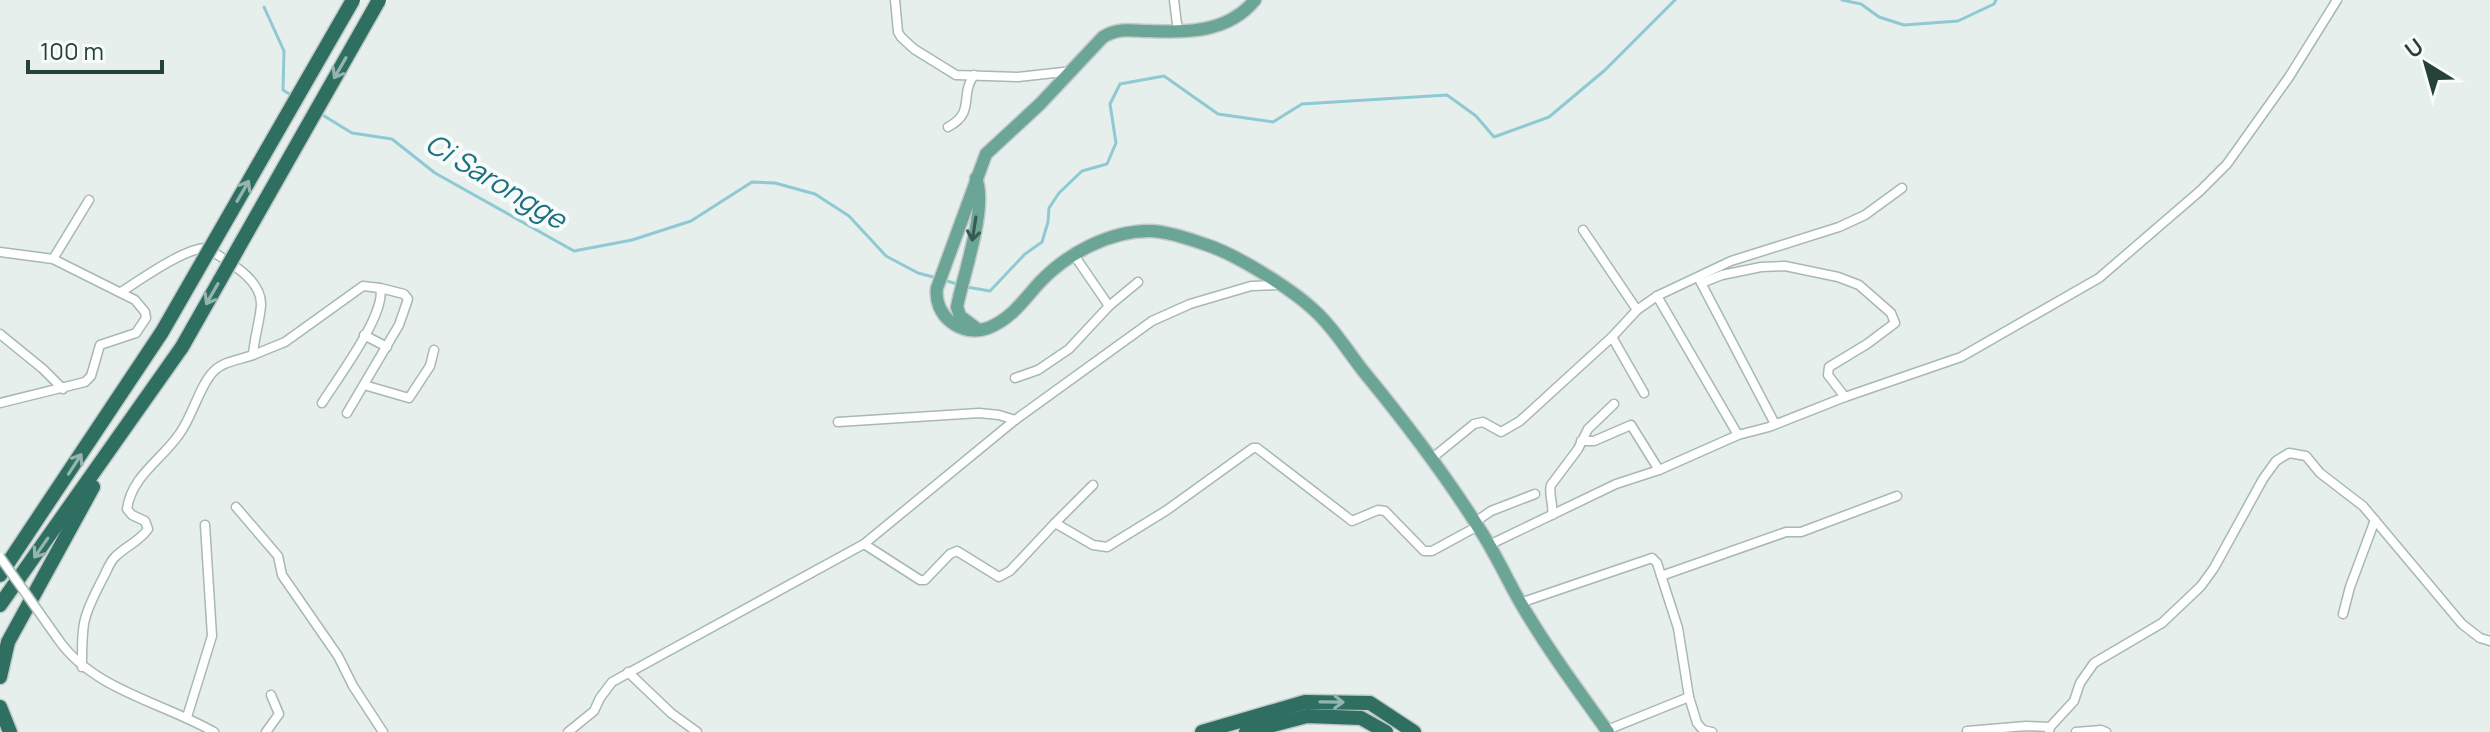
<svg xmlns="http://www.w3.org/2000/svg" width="2490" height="732" font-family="Manrope,sans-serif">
<rect width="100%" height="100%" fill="#e6efeb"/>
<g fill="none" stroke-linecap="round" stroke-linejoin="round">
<!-- stream -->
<g stroke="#8ec9d4" stroke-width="3">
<polyline points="1842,0 1861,4 1879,17 1904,25 1958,21 1994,4 1996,0"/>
<polyline points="264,7 284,51 283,90 294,97"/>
<polyline points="321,114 352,133 392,139 435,173 574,251 632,240 691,221 752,182 775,183 815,194 849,216 886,256 918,273 937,278"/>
<polyline points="944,280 960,285"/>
<polyline points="967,287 990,291 1025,254 1042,242 1048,222 1049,208 1059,193 1082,171 1107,164 1116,143 1110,104 1120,84 1164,76 1218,114 1273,122 1302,104 1447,95 1476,116 1494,137 1549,117 1605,70 1675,0"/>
</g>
<!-- minor casing -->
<g stroke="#a8b8b2" stroke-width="11">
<g id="minor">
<polyline points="895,0 898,32 901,37 914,49 956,75 1018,77 1072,71"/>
<polyline points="1174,0 1178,32"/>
<path d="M948,127C976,112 959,96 974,75"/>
<polyline points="1583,230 1637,310"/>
<polyline points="0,252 53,259 135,300 145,312 146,318 136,333 100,345 91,376 85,382 0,403"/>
<polyline points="1074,255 1109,306"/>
<polyline points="53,259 89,200"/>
<polyline points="1699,279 1775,424"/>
<polyline points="1702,283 1722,275 1761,267 1785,266 1838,277 1859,285 1891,313 1895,323 1867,344 1829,367 1828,375 1845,397"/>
<polyline points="1657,296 1738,435"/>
<polyline points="0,334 43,369 63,389"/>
<polyline points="364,335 387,347"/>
<polyline points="1612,337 1644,393"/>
<path d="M253,355L285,342L363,286L380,288C387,313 337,379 322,403"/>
<polyline points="1015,378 1038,370 1069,349 1109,306 1138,282"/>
<polyline points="364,385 409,398 430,366 434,350"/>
<polyline points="347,413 399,325 408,299 404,294 380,288"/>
<polyline points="838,422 979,413 999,415 1015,420"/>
<polyline points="1581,441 1594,441 1631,425 1659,470"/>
<polyline points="1431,459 1474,424 1483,422 1501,432 1520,421 1612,337 1637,310 1657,296 1731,261 1839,227 1865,215 1902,188"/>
<polyline points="236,507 278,556 282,575 338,656 353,686 383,732"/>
<path d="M1552,515C1554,504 1548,494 1551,485L1578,449L1588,429L1614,404"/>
<polyline points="1475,522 1491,511 1535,494"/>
<polyline points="1055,523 1093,485"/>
<polyline points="864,544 920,580 925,580 950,554 957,551 999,577 1010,571 1055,523 1093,545 1107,547 1167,510 1253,448 1257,448 1352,521 1378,510 1385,511 1424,551 1432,551 1478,526"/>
<polyline points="1489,545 1616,484 1659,470 1738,435 1769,427 1845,397 1961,357 2099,278 2200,191 2227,164 2289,77 2337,0"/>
<polyline points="1661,576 1786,532 1801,532 1897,496"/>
<polyline points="1520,603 1652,558 1657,563 1678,628 1689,697 1697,723 1703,730 1712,732"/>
<polyline points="2343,614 2350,587 2375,520"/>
<path d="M58,639C93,690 162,702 214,732"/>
<path d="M82,667C82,622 82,618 103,578C107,571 109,563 115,557C126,546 140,541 148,529L145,521L132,515L127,509C132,475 162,460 180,433C193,415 199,387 213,372C223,361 240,360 253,355C254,338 260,321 261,305C262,278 226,261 207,248C186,247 140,280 121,292"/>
<polyline points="628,672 671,713 697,732"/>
<polyline points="187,717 212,636 205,525"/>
<polyline points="1607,730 1689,697"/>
<polyline points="1967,731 2026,726 2050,727"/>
<polyline points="266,732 279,714 271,695"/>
<polyline points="568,732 594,711 600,698 612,682 864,544 1015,420 1152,321 1190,304 1251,286 1278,285"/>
<polyline points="2049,732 2050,727 2074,701 2080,683 2094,663 2162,623 2201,586 2214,568 2263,479 2276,461 2289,453 2306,456 2320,473 2363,506 2462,624 2480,638 2490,641"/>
<polyline points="2076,732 2101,730 2106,732"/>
</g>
</g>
<!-- primary casing -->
<g stroke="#c2cac8" stroke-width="15">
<g id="primary">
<path d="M1255,0C1227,34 1186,32 1145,31C1130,30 1117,28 1103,37L1040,104L986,154L937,288C933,315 961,338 988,328C1013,318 1024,299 1041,281C1068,253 1110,231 1149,231C1167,231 1189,239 1207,245C1237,255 1292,289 1315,311C1334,328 1348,352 1364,372C1406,423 1447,477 1482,533C1496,555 1507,579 1520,602C1546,647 1578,690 1608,732"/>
<path d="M976,328L960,316L957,307C963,275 988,207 976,178"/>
</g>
</g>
<!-- motorway casing -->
<g stroke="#c2cac8" stroke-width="17">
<g id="motorway">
<polyline points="0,575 162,332"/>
<polyline points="0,605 182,347"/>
<polyline points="0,677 8,642 93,487"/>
<polyline points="0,707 10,732"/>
<polyline points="1202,732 1305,702 1370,703 1414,732"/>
<polyline points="1246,732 1307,716 1361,718 1386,732"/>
</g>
</g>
<!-- minor -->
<use href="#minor" stroke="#fff" stroke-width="8"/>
<!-- primary -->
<use href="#primary" stroke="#6aa596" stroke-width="12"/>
<!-- motorway -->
<use href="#motorway" stroke="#2f6f62" stroke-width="14"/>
<!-- minor-bridge casing -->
<g stroke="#a8b8b2" stroke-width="11" stroke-linecap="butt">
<polyline id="minor-bridge" points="0,557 58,639"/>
</g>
<!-- motorway-bridge casing -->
<g stroke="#c2cac8" stroke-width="17" stroke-linecap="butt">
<g id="motorway-bridge">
<polyline points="162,332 353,0"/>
<polyline points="182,347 379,0"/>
</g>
</g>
<!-- minor-bridge -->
<use href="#minor-bridge" stroke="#fff" stroke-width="8"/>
<!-- motorway-bridge -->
<use href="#motorway-bridge" stroke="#2f6f62" stroke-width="14"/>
</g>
<!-- one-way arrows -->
<defs><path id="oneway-shaft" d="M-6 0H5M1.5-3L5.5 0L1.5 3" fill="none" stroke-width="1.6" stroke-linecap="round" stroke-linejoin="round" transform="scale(2)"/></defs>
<g stroke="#93b5ae">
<use href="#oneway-shaft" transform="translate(340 68) rotate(120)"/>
<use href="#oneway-shaft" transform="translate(243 191) rotate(-60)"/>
<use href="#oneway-shaft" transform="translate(212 294) rotate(120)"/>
<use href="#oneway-shaft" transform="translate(75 464) rotate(-57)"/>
<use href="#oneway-shaft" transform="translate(41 548) rotate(125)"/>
<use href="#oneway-shaft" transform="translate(1332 702) rotate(1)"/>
</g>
<use stroke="#365b51" href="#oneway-shaft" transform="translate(974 229) rotate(99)"/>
<g text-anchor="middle" stroke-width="8" stroke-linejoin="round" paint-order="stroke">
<!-- water labels -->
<g font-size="28" font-style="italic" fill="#1c6f80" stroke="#f7fbf9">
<text transform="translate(496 181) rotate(31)" y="10">Ci Sarongge</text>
</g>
</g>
<!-- north arrow -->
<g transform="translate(2426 64) rotate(323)" stroke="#f7fbf9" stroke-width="6" paint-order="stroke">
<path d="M0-6L14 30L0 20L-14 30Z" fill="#24423a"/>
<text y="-12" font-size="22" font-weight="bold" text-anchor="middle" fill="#24423a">U</text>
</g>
<!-- scale -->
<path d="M28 60v12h134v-12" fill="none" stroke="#24423a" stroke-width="4"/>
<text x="40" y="60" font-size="24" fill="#24423a" stroke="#f7fbf9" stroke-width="6" paint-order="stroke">100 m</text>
</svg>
